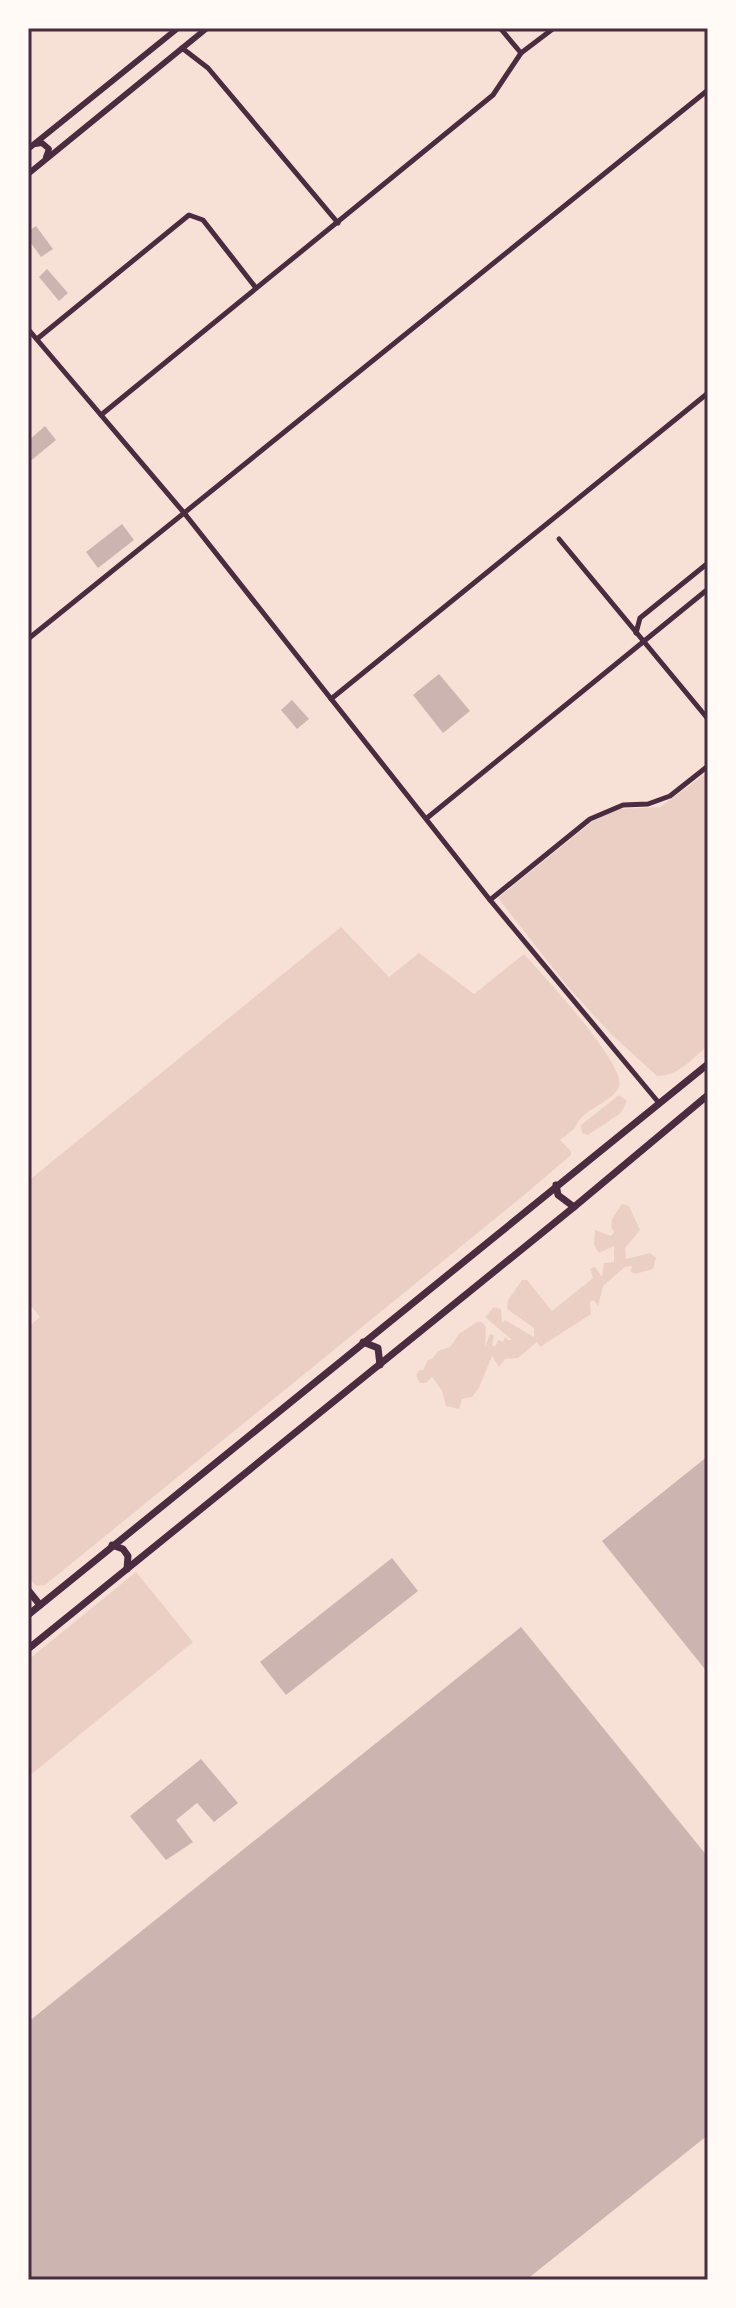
<svg xmlns="http://www.w3.org/2000/svg" width="736" height="2308" font-family="'Times New Roman',serif">
<rect width="100%" height="100%" fill="#f7e1d7"/>
<!-- green -->
<g fill="#ebcfc5">
<path d="M708,772V1046C691,1059 679,1076 657,1076L612,1035L567,986L498,898L593,821L619,809L660,807Z"/>
<path d="M341,927L389,977L419,953L474,994L524,954C541,973 628,1066 619,1087C611,1104 582,1108 575,1128L560,1140L571,1151V1155L523,1196L45,1585L37,1586L28,1578V1327L40,1317L28,1302V1181Z"/>
<polygon points="619,1095 627,1101 621,1113 588,1135 582,1133 581,1125"/>
<polygon points="622,1204 629,1206 640,1230 625,1248 626,1259 650,1253 656,1258 653,1269 635,1274 630,1271 633,1266 625,1267 603,1286 598,1306 594,1300 590,1302 591,1314 540,1347 537,1342 518,1358 505,1359 499,1367 492,1356 479,1388 472,1397 462,1399 459,1409 446,1406 442,1391 432,1377 426,1383 420,1383 416,1376 419,1370 423,1370 428,1360 432,1359 438,1351 450,1347 459,1334 477,1322 482,1322 486,1327 485,1347 490,1334 494,1335 492,1345 495,1347 498,1340 503,1342 505,1337 508,1340 512,1340 485,1317 494,1307 501,1309 502,1323 505,1320 534,1337 534,1328 507,1309 508,1300 522,1280 527,1280 552,1311 593,1278 590,1269 595,1267 602,1277 604,1263 614,1262 614,1246 599,1253 594,1245 595,1230 611,1236 614,1232 611,1227 612,1219"/>
<polygon points="136,1572 193,1642 28,1777 28,1660"/>
</g>
<!-- building -->
<g fill="#ccb4b1">
<polygon points="36,226 53,249 41,257 28,239 28,231"/>
<polygon points="47,269 68,293 59,301 39,277"/>
<polygon points="45,426 56,440 28,463 28,441"/>
<polygon points="122,524 134,540 98,568 86,552"/>
<polygon points="439,674 470,711 443,733 413,695"/>
<polygon points="292,700 309,719 297,729 281,710"/>
<polygon points="708,1456 708,1673 602,1541"/>
<polygon points="392,1558 418,1591 286,1695 260,1662"/>
<polygon points="521,1627 708,1857 708,2135 526,2280 28,2280 28,2022"/>
<polygon points="201,1759 238,1803 214,1822 197,1803 176,1820 193,1842 166,1860 130,1816"/>
</g>
<g fill="none" stroke-linecap="round" stroke-linejoin="round">
<!-- minor -->
<g stroke="#4a2c40" stroke-width="5">
<polyline points="500,28 521,53"/>
<polyline points="182,48 208,68 338,223"/>
<polyline points="28,329 185,514 490,900 659,1103"/>
<polyline points="37,339 189,215 203,220 256,288"/>
<polyline points="101,415 493,95 521,53 554,28"/>
<polyline points="559,539 708,719"/>
<polyline points="636,633 640,618 708,563"/>
<polyline points="28,639 708,90"/>
<polyline points="331,699 708,393"/>
<polyline points="427,818 708,589"/>
<polyline points="490,900 590,819 623,805 648,804 670,796 708,766"/>
</g>
<!-- tertiary -->
<g stroke="#4a2c40" stroke-width="6">
<polyline points="35,144 42,143 49,149 46,157"/>
<polyline points="28,149 178,28"/>
<polyline points="28,174 207,28"/>
</g>
<!-- secondary -->
<g stroke="#4a2c40" stroke-width="7">
<polyline points="556,1185 558,1195 574,1207"/>
<polyline points="363,1342 378,1348 380,1365"/>
<polyline points="112,1545 123,1549 128,1556 127,1569"/>
<polyline points="28,1590 40,1605"/>
<polyline points="28,1615 708,1064"/>
<polyline points="28,1649 574,1207 708,1095"/>
</g>
</g>
<!-- border -->
<rect width="736" height="2308" fill="none" stroke="#fffaf5" stroke-width="60"/>
<rect x="30" y="30" width="676" height="2248" fill="none" stroke="#4a2c40" stroke-width="3"/>
</svg>
